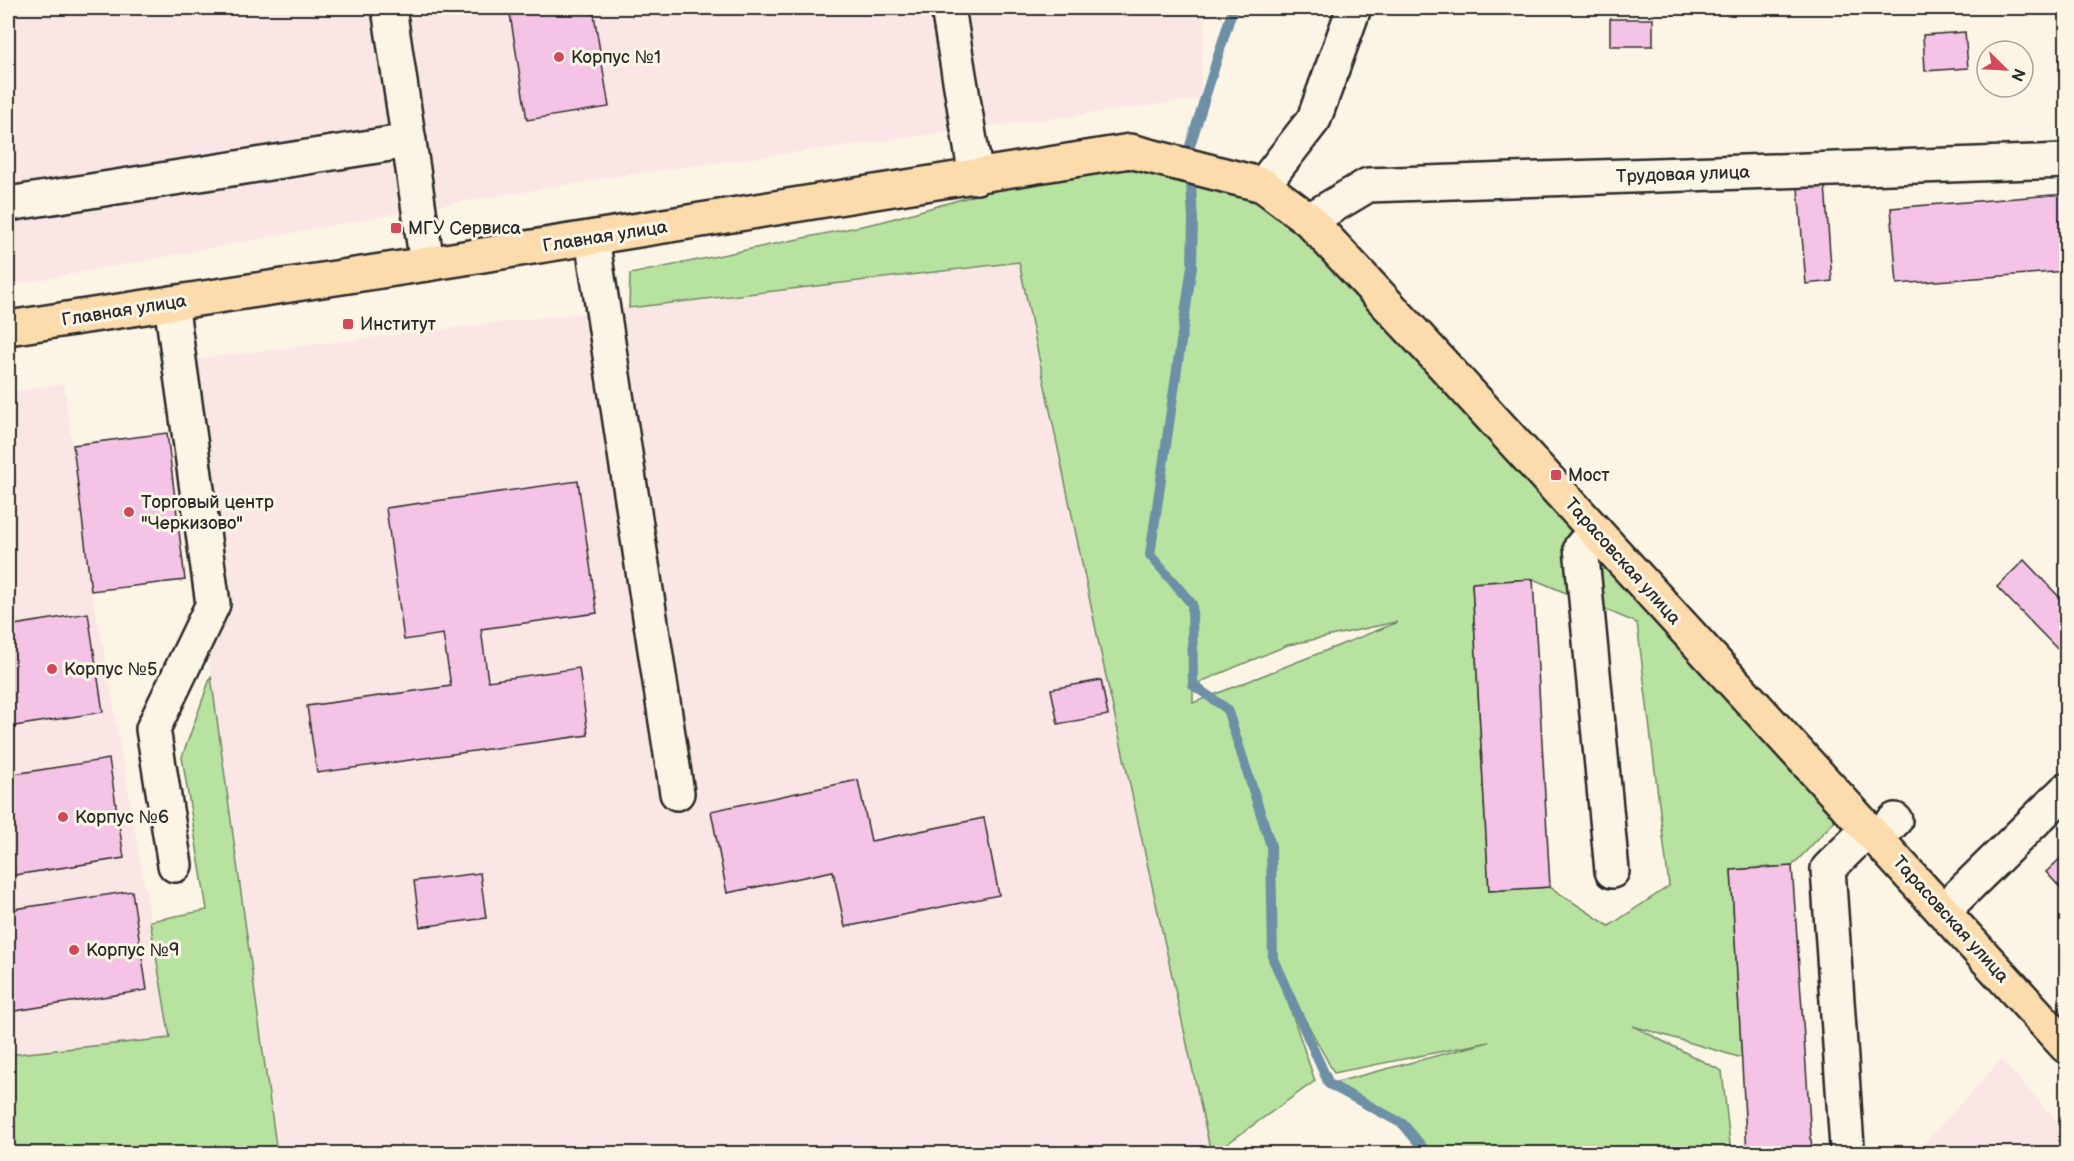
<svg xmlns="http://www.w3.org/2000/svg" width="2074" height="1161" font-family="'Balsamiq Sans',sans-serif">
<rect width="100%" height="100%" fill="#fcf5e5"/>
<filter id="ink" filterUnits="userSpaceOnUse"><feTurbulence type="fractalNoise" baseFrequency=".0167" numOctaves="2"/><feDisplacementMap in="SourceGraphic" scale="12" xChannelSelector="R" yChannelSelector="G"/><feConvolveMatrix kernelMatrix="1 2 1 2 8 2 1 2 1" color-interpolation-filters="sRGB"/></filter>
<g filter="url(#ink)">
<!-- built -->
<g fill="#fae6e5">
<polygon points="8,8 1205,8 1200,99 631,174 419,209 8,286"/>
<polygon points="1019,261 1082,566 1211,1153 277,1153 168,362"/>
<polygon points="64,384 91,591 102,640 171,1038 8,1055 8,392"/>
<polygon points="2001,1060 2066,1131 2066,1153 1915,1153"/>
</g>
<!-- green -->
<g fill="#b7e29f" stroke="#718665" stroke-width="1.5" fill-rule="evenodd">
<path d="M1130,151L1263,185L1848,807L1792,866L1731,870L1742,1058L1633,1026L1722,1071L1731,1153H1428L1403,1124L1329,1084L1489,1042L1334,1073L1275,964L1315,1081L1214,1153H1211L1100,649L1019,262L629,308L630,274L881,222ZM1533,579L1637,623L1669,886L1609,926L1550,887L1489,891L1472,583ZM1396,622V623L1193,703V685L1288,645Z"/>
<polygon points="211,676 277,1153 8,1153 8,1055 170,1038 150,921 207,910 182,757"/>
</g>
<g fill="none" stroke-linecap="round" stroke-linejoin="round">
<!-- stream -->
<polyline stroke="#6e90a7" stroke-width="10" points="1233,8 1189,149 1193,219 1192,266 1150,555 1192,604 1193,685 1227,709 1271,846 1273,959 1329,1084 1403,1124 1428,1154"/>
</g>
<!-- building -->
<g fill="#f4c3e5" stroke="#2b2b2b" stroke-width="1.5">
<polygon points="509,8 593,8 609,107 527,120"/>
<rect x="1610" y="19" width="43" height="27"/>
<polygon points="1965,32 1968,68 1925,71 1923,35"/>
<polygon points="1825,185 1832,281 1806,284 1798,188"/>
<polygon points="2066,194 2066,271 1897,284 1891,208"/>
<polygon points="167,433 185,580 91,591 73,445"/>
<polygon points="578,481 597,613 481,629 488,681 579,668 588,735 317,773 307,706 451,686 443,634 404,640 386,508"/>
<polygon points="2024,560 2066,604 2066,658 1997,587"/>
<polygon points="1533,579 1550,887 1489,891 1472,583"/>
<polygon points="88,613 103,712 8,727 8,626"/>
<polygon points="1101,680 1108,715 1058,724 1051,689"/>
<polygon points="109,759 124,858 8,876 8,775"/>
<polygon points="858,780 871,841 984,818 999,895 845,927 833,871 727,893 711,811"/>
<polygon points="2066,853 2066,894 2046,872"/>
<polygon points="1792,866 1812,1152 1747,1153 1731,870"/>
<polygon points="480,873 486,918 420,927 414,881"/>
<polygon points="132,891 147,990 8,1012 8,910"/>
</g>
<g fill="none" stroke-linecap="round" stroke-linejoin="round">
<!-- minor casing -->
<g stroke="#2b2b2b" stroke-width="38">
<g id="minor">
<polyline points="389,8 427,264"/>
<polyline points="948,8 976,177"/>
<polyline points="1263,185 1314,119 1354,8"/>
<polyline points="8,204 409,141"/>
<polyline points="1309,220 1368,185 2066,161"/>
<polyline points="592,238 677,793"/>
<polyline points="171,303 213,604 153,729 175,865"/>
<polyline points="1595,531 1581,547 1612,871"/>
<polyline points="1877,838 1895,820"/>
<polyline points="1943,911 2066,790"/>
<polyline points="1847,1147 1828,869 1868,829"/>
</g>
</g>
<!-- major casing -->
<g stroke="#2b2b2b" stroke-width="38">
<polyline id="major" points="8,328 427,264 1130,151 1263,185 1309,220 1428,348 2066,1046"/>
</g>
<!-- minor -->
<use href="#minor" stroke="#fcf5e5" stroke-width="33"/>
<!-- major -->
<use href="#major" stroke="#fcdcac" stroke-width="33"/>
</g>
</g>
<!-- markers -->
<g fill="#d1495b" stroke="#fcf5e5" stroke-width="2">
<circle cx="559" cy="57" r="6"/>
<rect x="390" y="222" width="12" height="12" rx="3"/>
<rect x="342" y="318" width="12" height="12" rx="3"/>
<rect x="1550" y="469" width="12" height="12" rx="3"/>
<circle cx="129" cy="512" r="6"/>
<circle cx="52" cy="669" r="6"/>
<circle cx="63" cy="817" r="6"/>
<circle cx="74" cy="950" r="6"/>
</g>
<g text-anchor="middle" stroke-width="6" stroke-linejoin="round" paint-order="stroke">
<!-- poi labels -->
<g font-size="18" fill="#2b2b2b" stroke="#fcf5e5" text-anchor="start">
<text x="571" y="63">Корпус №1</text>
<text x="408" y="234">МГУ Сервиса</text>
<text x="360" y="330">Институт</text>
<text x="1568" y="481">Мост</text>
<text x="141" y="508">Торговый центр<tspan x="141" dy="21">"Черкизово"</tspan></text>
<text x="64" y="675">Корпус №5</text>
<text x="75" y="823">Корпус №6</text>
<text x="86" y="956">Корпус №9</text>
</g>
<!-- street labels -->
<g font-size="18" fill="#2b2b2b" stroke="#fcf5e5">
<text transform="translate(1683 174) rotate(-2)" y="6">Трудовая улица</text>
<text transform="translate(605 236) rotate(-9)" y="6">Главная улица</text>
<text transform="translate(124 310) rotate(-9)" y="6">Главная улица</text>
<text transform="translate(1623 561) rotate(48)" y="6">Тарасовская улица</text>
<text transform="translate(1951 919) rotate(48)" y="6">Тарасовская улица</text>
</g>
</g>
<!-- margin -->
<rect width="2074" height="1161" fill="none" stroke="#fcf5e5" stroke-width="30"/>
<rect x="15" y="15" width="2044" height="1131" fill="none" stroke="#2b2b2b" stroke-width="2" filter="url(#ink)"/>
<!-- north arrow -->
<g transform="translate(2005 69) rotate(114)"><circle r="28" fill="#fcf5e5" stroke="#a8a49b" stroke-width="1.5"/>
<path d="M0-4.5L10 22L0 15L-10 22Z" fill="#d1495b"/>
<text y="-9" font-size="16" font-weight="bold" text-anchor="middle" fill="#2b2b2b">N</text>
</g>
</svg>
